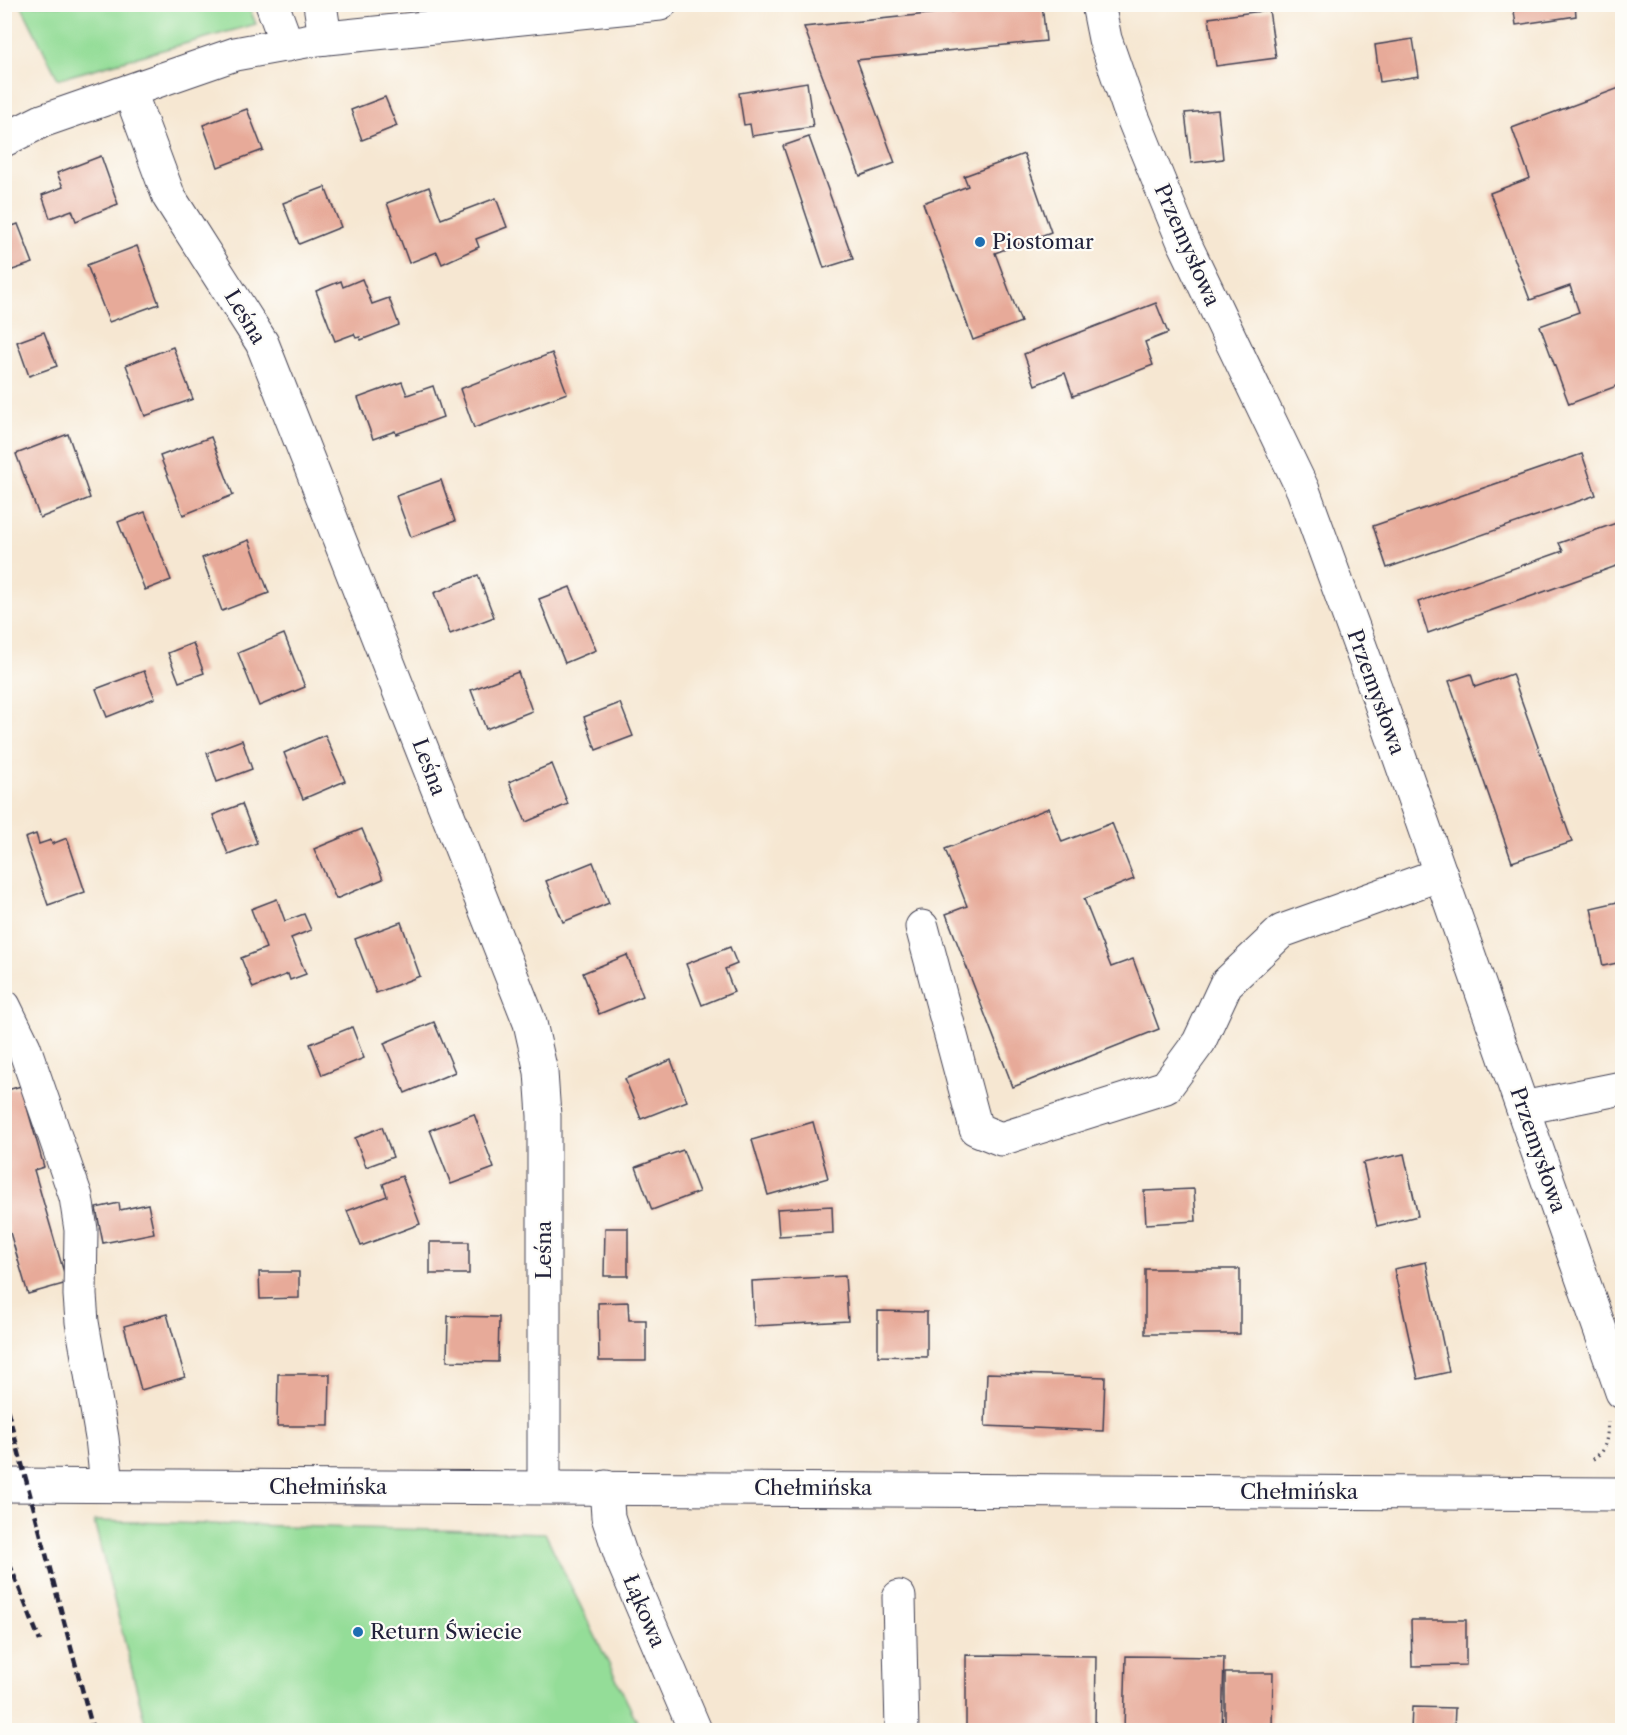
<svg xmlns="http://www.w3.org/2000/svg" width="1627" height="1735" font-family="'Libre Caslon Text',serif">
<rect width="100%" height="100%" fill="#fdfcf7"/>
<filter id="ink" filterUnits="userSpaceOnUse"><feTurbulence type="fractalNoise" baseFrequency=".0167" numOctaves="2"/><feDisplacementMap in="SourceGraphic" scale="12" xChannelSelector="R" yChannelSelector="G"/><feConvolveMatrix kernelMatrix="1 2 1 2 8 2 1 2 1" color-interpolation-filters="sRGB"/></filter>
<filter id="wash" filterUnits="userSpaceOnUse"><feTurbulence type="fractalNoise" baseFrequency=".008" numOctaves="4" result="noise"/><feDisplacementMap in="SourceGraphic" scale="24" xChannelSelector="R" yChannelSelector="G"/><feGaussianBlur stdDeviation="1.35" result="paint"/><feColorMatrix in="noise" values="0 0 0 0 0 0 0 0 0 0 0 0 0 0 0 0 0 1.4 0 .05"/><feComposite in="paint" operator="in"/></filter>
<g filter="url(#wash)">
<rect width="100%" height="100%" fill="#f6e7d2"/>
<!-- green -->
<g fill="#94dd98" stroke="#5b806a" stroke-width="1.5">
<polygon points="21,5 248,5 256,24 58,79"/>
<polygon points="94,1521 545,1533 641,1730 147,1730"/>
</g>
<g id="blocks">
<!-- building -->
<g fill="#e7aa99">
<polygon points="1023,4 1042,4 1046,41 857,60 895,163 860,176 804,27"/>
<polygon points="1513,4 1575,4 1576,16 1516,25"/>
<polygon points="1269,10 1276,58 1216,66 1209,18"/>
<polygon points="1413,39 1419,76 1380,82 1375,45"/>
<polygon points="807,82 813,127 752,136 750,124 744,125 739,93"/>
<polygon points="1622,87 1622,384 1569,404 1540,326 1579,312 1570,286 1530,300 1490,193 1530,178 1512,128"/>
<polygon points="385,97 397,126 362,140 351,110"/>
<polygon points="247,109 263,150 218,167 203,125"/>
<polygon points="1218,110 1223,159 1191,163 1185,113"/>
<polygon points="809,137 853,259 824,268 783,146"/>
<polygon points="1024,154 1051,232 995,253 1021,322 973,340 923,203 968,186 964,176"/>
<polygon points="101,156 118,204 76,221 72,210 50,218 42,195 63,187 57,173"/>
<polygon points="325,187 341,227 299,244 283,203"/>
<polygon points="429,187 441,219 496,198 507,227 476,239 479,247 442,264 437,252 409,263 387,203"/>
<polygon points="18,224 33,263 4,273 4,229"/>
<polygon points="137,246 159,304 109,322 87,265"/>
<polygon points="362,279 372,304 389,298 399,325 361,340 360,337 356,338 354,334 335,341 316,291 341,281 343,287"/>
<polygon points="1156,303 1168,333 1145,342 1153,365 1073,396 1065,373 1035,385 1024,354"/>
<polygon points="44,332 57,366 29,376 17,342"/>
<polygon points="173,347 193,399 145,416 126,365"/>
<polygon points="552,353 567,393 474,428 460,389"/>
<polygon points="402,382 407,395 433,386 443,417 396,434 395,431 373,439 358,398"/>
<polygon points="68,434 90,498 40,518 16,454"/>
<polygon points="211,437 233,495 183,515 160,456"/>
<polygon points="1582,454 1596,495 1387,568 1373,526"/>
<polygon points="441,480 455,521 411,537 396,496"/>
<polygon points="145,512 171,580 145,590 118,522"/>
<polygon points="1622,521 1622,564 1428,633 1418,602 1563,551 1559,543"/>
<polygon points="249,540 269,593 222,611 202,558"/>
<polygon points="478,575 494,617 450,634 434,593"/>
<polygon points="570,587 596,650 565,663 539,599"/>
<polygon points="284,634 305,687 259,706 238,653"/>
<polygon points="193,643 204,673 179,682 168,653"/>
<polygon points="144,671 155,698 107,717 96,689"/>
<polygon points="518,672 532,711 486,729 471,690"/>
<polygon points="1471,674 1475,687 1512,674 1572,842 1512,862 1449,681"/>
<polygon points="620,703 633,736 596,750 584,717"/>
<polygon points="325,735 345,781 303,799 284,753"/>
<polygon points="242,740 252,769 217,782 207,753"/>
<polygon points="552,764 568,804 526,822 509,782"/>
<polygon points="242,804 257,843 228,854 213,815"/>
<polygon points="1049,808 1062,842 1112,823 1134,879 1084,899 1111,967 1133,959 1159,1029 1013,1087 946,914 967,906 945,849"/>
<polygon points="362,829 383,879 336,899 314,849"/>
<polygon points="36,834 39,844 51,840 52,844 67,838 85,892 48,905 25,838"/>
<polygon points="593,862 609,903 563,922 546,881"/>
<polygon points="277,899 285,921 304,914 311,930 291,938 306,974 290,980 288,974 253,988 241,958 266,948 251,909"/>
<polygon points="1622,901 1622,962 1603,966 1591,908"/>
<polygon points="401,922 420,976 376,993 355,939"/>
<polygon points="730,947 737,964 725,969 734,992 702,1005 686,964"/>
<polygon points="627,955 643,996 599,1014 583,973"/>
<polygon points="434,1022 455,1072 405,1093 384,1043"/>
<polygon points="352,1027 364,1058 322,1075 310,1044"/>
<polygon points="671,1060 687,1101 641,1119 625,1079"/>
<polygon points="21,1086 44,1167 34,1170 67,1283 28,1294 4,1212 4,1091"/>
<polygon points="474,1114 494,1168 451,1184 430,1130"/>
<polygon points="813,1122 828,1178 768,1195 752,1140"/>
<polygon points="382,1127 393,1157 366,1167 355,1138"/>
<polygon points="683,1150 699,1192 652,1210 636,1167"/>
<polygon points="1404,1154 1418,1216 1377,1226 1363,1163"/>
<polygon points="402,1176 420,1224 361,1246 347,1211 387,1196 383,1184"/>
<polygon points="1194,1189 1196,1221 1146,1224 1144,1191"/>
<polygon points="119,1203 120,1210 148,1204 154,1233 103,1243 96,1208"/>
<polygon points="832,1206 833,1233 779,1236 777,1209"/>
<polygon points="605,1228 628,1228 628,1276 604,1276"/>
<rect x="430" y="1242" width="39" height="32"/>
<polygon points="1426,1262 1449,1372 1418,1379 1394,1269"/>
<rect x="1145" y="1269" width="95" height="65"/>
<polygon points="259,1272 299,1272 299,1298 260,1299"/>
<polygon points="845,1276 848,1321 754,1326 752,1281"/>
<polygon points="628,1302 629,1320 646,1320 646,1361 599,1361 598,1303"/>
<polygon points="878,1311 927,1312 927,1357 878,1356"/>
<polygon points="167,1314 185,1377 141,1390 124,1326"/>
<polygon points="448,1316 499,1317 498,1362 447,1361"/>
<polygon points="987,1373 1105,1377 1103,1431 985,1426"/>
<polygon points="278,1374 330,1374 329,1426 277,1426"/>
<polygon points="1411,1620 1466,1620 1466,1665 1412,1666"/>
<polygon points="966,1655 1096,1656 1095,1730 966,1730"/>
<polygon points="1126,1656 1224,1657 1222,1730 1124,1730"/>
<polygon points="1225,1673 1273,1673 1272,1730 1225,1730"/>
<polygon points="1412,1707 1455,1708 1454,1730 1411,1730"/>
</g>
</g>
</g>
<g filter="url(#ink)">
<use href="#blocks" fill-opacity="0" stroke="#424052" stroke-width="1.5"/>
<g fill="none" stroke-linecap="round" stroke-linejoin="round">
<!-- minor casing -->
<g stroke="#424052" stroke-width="35">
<g id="minor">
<polyline points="272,4 287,45"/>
<polyline points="320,4 325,38"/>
<polyline points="1098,4 1105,39 1129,108 1182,238 1303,490 1376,690 1622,1392"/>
<polyline points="130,92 169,197 262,343 530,1023 541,1072 544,1116 544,1487"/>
<polyline points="4,140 42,121 235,54 317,39 660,4"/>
<polyline points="922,927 976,1129 1001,1139 1166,1087 1199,1042 1226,984 1282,931 1441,874"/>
<polyline points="4,1006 24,1047 76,1197 81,1230 80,1295 82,1322 102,1438 107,1485"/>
<polyline points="1523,1108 1622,1088"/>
<polyline points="4,1485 1622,1494"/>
<polyline points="606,1487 608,1517 622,1559 695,1730"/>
<polyline points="899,1597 902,1730"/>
</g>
</g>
<!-- path -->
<path stroke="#424052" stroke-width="4" stroke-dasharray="1.5 4.5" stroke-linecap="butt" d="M1593,1459C1607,1451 1608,1437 1608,1422"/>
<!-- minor -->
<use href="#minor" stroke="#fff" stroke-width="33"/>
<!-- rail -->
<g stroke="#22223b" stroke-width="4.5" stroke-dasharray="9 4.5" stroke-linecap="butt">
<polyline points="4,1397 93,1730"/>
<polyline points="4,1550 40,1641"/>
</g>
</g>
</g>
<!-- markers -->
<g fill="#1f6fb2" stroke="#fdfcf7" stroke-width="2">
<circle cx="980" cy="242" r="6"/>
<circle cx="358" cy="1632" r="6"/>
</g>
<g text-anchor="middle" stroke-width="4.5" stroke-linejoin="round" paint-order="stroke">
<!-- poi labels -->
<g font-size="21" fill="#22223b" stroke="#fdfcf7" text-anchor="start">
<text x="992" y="249">Piostomar</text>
<text x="370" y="1639">Return Świecie</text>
</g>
<!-- street labels -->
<g font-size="21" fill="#22223b" stroke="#fdfcf7">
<text transform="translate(1187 245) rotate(66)" y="7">Przemysłowa</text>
<text transform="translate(245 317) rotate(59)" y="7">Leśna</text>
<text transform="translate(1376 692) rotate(70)" y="7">Przemysłowa</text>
<text transform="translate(429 767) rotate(69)" y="7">Leśna</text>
<text transform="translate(1538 1150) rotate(71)" y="7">Przemysłowa</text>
<text transform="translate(544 1250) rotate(-90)" y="7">Leśna</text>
<text x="328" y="1494">Chełmińska</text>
<text x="813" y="1495">Chełmińska</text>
<text x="1299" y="1499">Chełmińska</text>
<text transform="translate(644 1611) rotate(67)" y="7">Łąkowa</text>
</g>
</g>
<!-- margin -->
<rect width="1627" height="1735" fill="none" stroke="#fdfcf7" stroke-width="24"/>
</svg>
